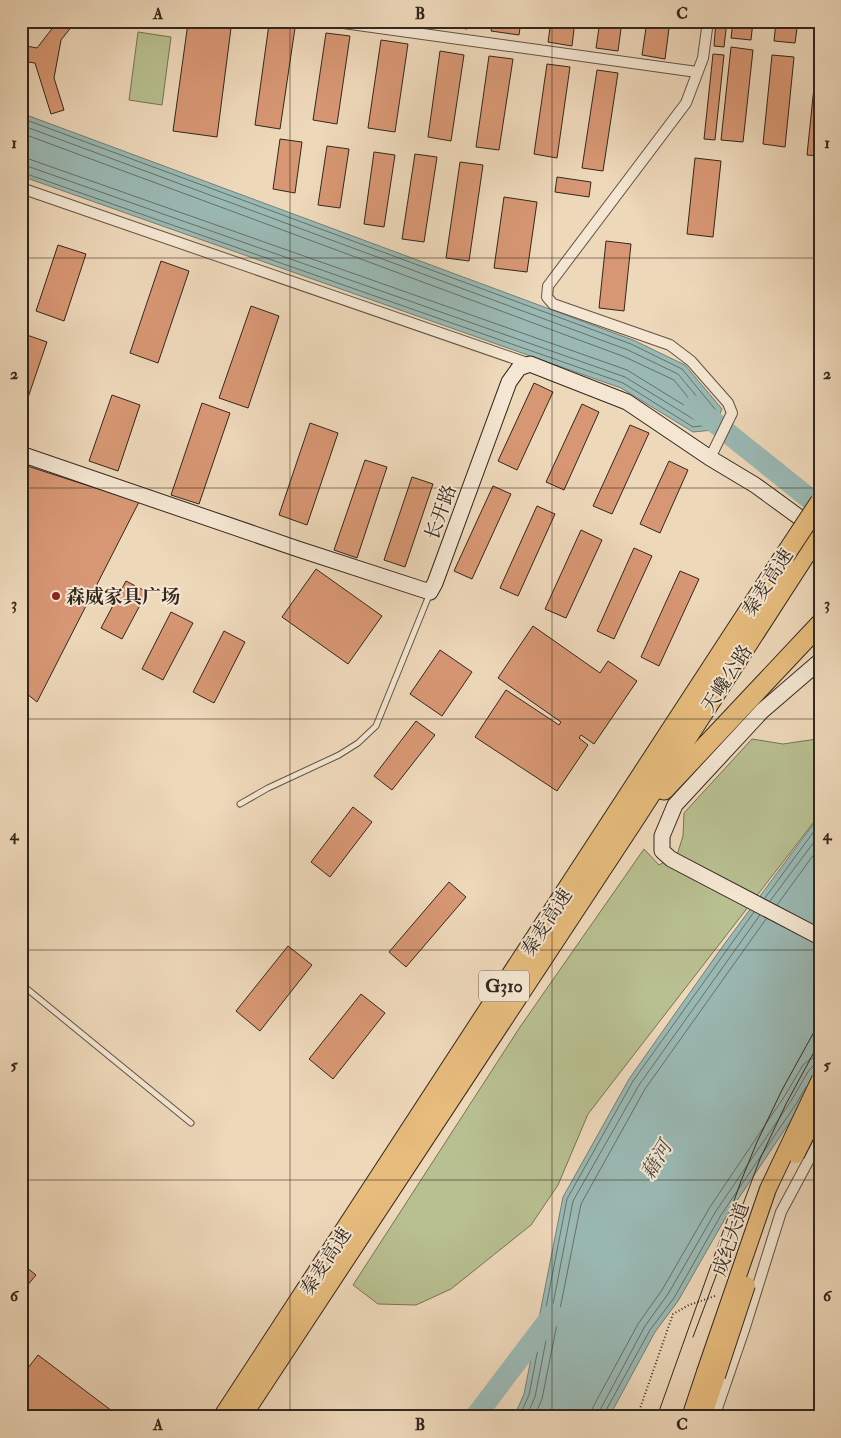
<svg xmlns="http://www.w3.org/2000/svg" width="841" height="1438" font-family="'IM FELL Double Pica','Noto Serif SC',serif">
<rect width="100%" height="100%" fill="#eed8ba"/>
<filter id="stains"><feTurbulence type="fractalNoise" baseFrequency=".004" numOctaves="4"/><feColorMatrix values="0 0 0 0 .2 0 0 0 0 .09 0 0 0 0 .02 0 0 0 .5 -.17"/></filter>
<radialGradient id="worn" r=".72"><stop offset=".6" stop-color="#630" stop-opacity="0"/><stop offset="1" stop-color="#630" stop-opacity=".3"/></radialGradient>
<!-- green -->
<g fill="#b8bf90" stroke="#767356">
<polygon points="138,32 171,37 162,105 129,100"/>
<polygon points="820,737 820,814 588,1114 558,1185 531,1225 451,1289 416,1305 378,1304 353,1285 520,1027 644,849 659,865 677,855 683,836 684,813 752,739 783,744 817,739"/>
</g>
<!-- water -->
<g fill="#9ab9b4" stroke="#717f77">
<polygon points="21,113 633,340 685,365 722,409 713,430 693,432 621,388 21,176"/>
<polygon points="820,815 820,1073 800,1107 726,1217 678,1301 655,1332 609,1417 514,1417 524,1394 563,1197 629,1079 720,950"/>
</g>
<g fill="none" stroke-linecap="round" stroke-linejoin="round">
<!-- shore -->
<g stroke="#667068" stroke-width="1">
<polyline points="21,118 631,344 682,369 715,409 716,411 709,425 693,427 623,383 21,172"/>
<polyline points="21,125 628,350 678,374 708,410 709,412 705,419 695,420 625,377 27,166 21,165"/>
<polyline points="21,133 625,357 674,380 695,406 696,408 692,410 627,370 29,159 21,158"/>
<polyline points="765,898 820,823"/>
<polyline points="770,901 820,834"/>
<polyline points="777,905 820,846"/>
<polyline points="519,1417 529,1395 567,1199 633,1081 754,912"/>
<polyline points="526,1417 535,1397 573,1201 639,1085 760,915"/>
<polyline points="534,1417 542,1399 581,1204 645,1089 766,919"/>
<polyline points="591,1417 593,1407 638,1324 662,1290 710,1207 784,1097 803,1065 810,1059 820,1057"/>
<polyline points="598,1417 600,1410 645,1326 668,1294 716,1211 791,1101 809,1070 813,1066 820,1065"/>
<polyline points="605,1417 605,1412 650,1330 674,1298 721,1215 796,1104 806,1087"/>
</g>
<!-- river -->
<g stroke="#9ab9b4" stroke-width="21">
<polyline points="694,406 820,507"/>
<polyline points="475,1417 553,1314"/>
</g>
</g>
<!-- building -->
<g fill="#d89774" stroke="#33271c">
<polygon points="58,21 76,21 61,40 54,78 64,110 51,114 35,63 21,61 21,45 37,48"/>
<polygon points="441,21 468,21 467,29 441,25"/>
<polygon points="493,21 521,21 519,35 491,31"/>
<polygon points="551,21 575,21 572,46 548,42"/>
<polygon points="600,21 622,21 618,51 596,48"/>
<polygon points="647,21 670,21 665,59 642,55"/>
<polygon points="716,21 727,21 724,47 714,46"/>
<polygon points="733,21 753,21 751,40 731,38"/>
<polygon points="776,21 798,21 795,43 774,41"/>
<polygon points="188,23 231,28 217,137 173,131"/>
<polygon points="269,24 295,28 280,129 255,125"/>
<polygon points="326,33 350,36 337,124 313,120"/>
<polygon points="381,40 408,44 395,132 368,128"/>
<polygon points="731,47 753,50 743,142 721,140"/>
<polygon points="440,51 464,55 451,141 428,137"/>
<polygon points="713,54 724,55 715,140 704,139"/>
<polygon points="772,55 794,57 785,147 763,144"/>
<polygon points="489,56 513,59 499,150 476,147"/>
<polygon points="817,58 820,58 820,156 807,155"/>
<polygon points="547,64 570,67 557,158 534,154"/>
<polygon points="597,70 618,73 603,171 582,168"/>
<polygon points="280,139 302,142 295,193 273,189"/>
<polygon points="327,146 349,149 340,208 318,205"/>
<polygon points="374,152 395,155 384,227 364,224"/>
<polygon points="415,154 437,157 424,242 402,239"/>
<polygon points="695,158 721,161 713,237 687,234"/>
<polygon points="460,162 483,165 469,261 446,258"/>
<polygon points="557,177 591,182 589,197 555,192"/>
<polygon points="504,197 537,202 527,272 494,268"/>
<polygon points="606,241 631,244 624,311 599,308"/>
<polygon points="58,245 86,254 64,321 36,311"/>
<polygon points="161,261 189,271 158,363 130,353"/>
<polygon points="251,306 279,316 248,408 219,398"/>
<polygon points="21,333 47,342 21,418"/>
<polygon points="534,383 553,392 517,470 498,461"/>
<polygon points="112,395 140,405 118,471 89,461"/>
<polygon points="202,403 230,413 199,504 171,495"/>
<polygon points="582,404 599,412 564,490 546,482"/>
<polygon points="310,423 338,433 307,525 279,515"/>
<polygon points="630,425 649,433 612,514 593,506"/>
<polygon points="365,460 387,467 357,558 334,550"/>
<polygon points="669,461 688,470 660,533 640,524"/>
<polygon points="21,464 139,502 37,702 21,689"/>
<polygon points="412,477 433,484 405,567 384,560"/>
<polygon points="493,486 511,494 472,579 454,571"/>
<polygon points="537,506 555,514 518,596 500,588"/>
<polygon points="581,530 602,540 566,618 545,609"/>
<polygon points="634,548 652,556 614,639 597,631"/>
<polygon points="316,569 382,616 348,664 282,617"/>
<polygon points="680,571 699,579 659,666 641,657"/>
<polygon points="126,581 147,592 122,639 101,628"/>
<polygon points="171,612 193,623 163,680 142,669"/>
<polygon points="533,626 600,673 608,661 637,681 594,744 581,735 579,738 588,745 557,791 475,737 506,690 559,725 561,722 498,678"/>
<polygon points="224,631 245,642 214,703 193,692"/>
<polygon points="440,650 472,672 442,716 410,694"/>
<polygon points="416,721 435,735 392,790 374,776"/>
<polygon points="353,807 372,822 330,877 311,862"/>
<polygon points="449,882 466,897 406,967 389,952"/>
<polygon points="288,946 312,965 260,1031 236,1011"/>
<polygon points="361,994 385,1013 333,1079 309,1059"/>
<polygon points="21,1263 36,1275 21,1293"/>
<polygon points="38,1355 120,1417 21,1417 21,1377"/>
</g>
<g fill="none" stroke-linecap="round" stroke-linejoin="round">
<!-- lane casing -->
<g stroke="#625344" stroke-width="7">
<g id="lane">
<polyline points="240,804 268,788 339,755 358,743 376,726 430,593"/>
<polyline points="21,984 191,1123"/>
</g>
</g>
<!-- street casing -->
<g stroke="#625344" stroke-width="12">
<g id="street">
<polyline points="329,21 697,72"/>
<polyline points="708,21 703,58 686,103 548,286 547,297 553,304 670,345 691,361 728,403 732,413 710,458"/>
<polyline points="21,188 530,364"/>
<polyline points="714,1417 745,1327 781,1212 820,1139"/>
</g>
</g>
<!-- secondary casing -->
<g stroke="#33271c" stroke-width="17">
<g id="secondary">
<polyline points="21,454 298,549 430,592 435,583 509,382 519,368 530,364 627,402 710,458 755,485 814,528"/>
<polyline points="820,661 762,711 675,805 662,836 662,851 671,859 820,937"/>
</g>
</g>
<!-- primary casing -->
<g stroke="#33271c" stroke-width="18">
<g id="primary">
<polyline points="690,1417 705,1372"/>
<polyline points="703,1417 717,1376"/>
</g>
</g>
<!-- highway casing -->
<g stroke="#33271c" stroke-width="21">
<g id="highway">
<polyline points="664,790 820,624"/>
<polyline points="223,1417 785,555"/>
<polyline points="241,1417 632,823 820,532"/>
</g>
</g>
<!-- path -->
<polyline stroke="#33271c" stroke-width="2" stroke-dasharray="1 2.5" stroke-linecap="butt" points="637,1417 673,1314 689,1305 715,1296"/>
<!-- lane -->
<use href="#lane" stroke="#f4e6d2" stroke-width="5"/>
<!-- street -->
<use href="#street" stroke="#f4e6d2" stroke-width="10"/>
<!-- secondary -->
<use href="#secondary" stroke="#f4e6d2" stroke-width="15"/>
<!-- primary -->
<use href="#primary" stroke="#e7bc7d" stroke-width="16"/>
<!-- highway -->
<use href="#highway" stroke="#e7bc7d" stroke-width="19"/>
<!-- tram -->
<g stroke="#33271c" stroke-width="1">
<polyline points="693,1337 760,1159 786,1104 820,1041"/>
<polyline points="657,1417 741,1181 757,1142 782,1090 820,1021"/>
</g>
<!-- primary-bridge casing -->
<g stroke="#33271c" stroke-width="18" stroke-linecap="butt">
<g id="primary-bridge">
<polyline points="796,1155 820,1107"/>
<polyline points="705,1372 768,1189 820,1079"/>
<polyline points="717,1376 747,1285"/>
</g>
</g>
<!-- highway-bridge casing -->
<g stroke="#33271c" stroke-width="21" stroke-linecap="butt">
<polyline id="highway-bridge" points="785,555 820,502"/>
</g>
<!-- primary-bridge -->
<use href="#primary-bridge" stroke="#e7bc7d" stroke-width="16"/>
<!-- highway-bridge -->
<use href="#highway-bridge" stroke="#e7bc7d" stroke-width="19"/>
</g>
<!-- grid -->
<path fill="none" stroke="#33271c" stroke-width="1" stroke-opacity="0.55" d="M290,21V1417M552,21V1417M21,258H820M21,488H820M21,719H820M21,950H820M21,1180H820"/>
<!-- markers -->
<circle fill="#8f2418" stroke="#f4e6d2" stroke-width="2" cx="56" cy="596" r="5"/>
<g text-anchor="middle" stroke-width="4" stroke-linejoin="round" paint-order="stroke">
<!-- shield labels -->
<rect fill="#f4e6d2" stroke="#6d6053" stroke-width="1" x="479" y="970.5" width="50" height="31" rx="4"/>
<g font-size="18" font-weight="bold" fill="#33271c">
<text x="504" y="992">G310</text>
</g>
<!-- street labels -->
<g font-size="19" fill="#33271c" stroke="#f4e6d2">
<text transform="translate(440 512) rotate(-70)" y="7">长开路</text>
<text transform="translate(767 582) rotate(-57)" y="7">秦麦高速</text>
<text transform="translate(726 678) rotate(-57)" y="7">天巉公路</text>
<text transform="translate(546 922) rotate(-57)" y="7">秦麦高速</text>
<text transform="translate(730 1239) rotate(-71)" y="7">成纪大道</text>
<text transform="translate(325 1261) rotate(-57)" y="7">秦麦高速</text>
</g>
<!-- poi labels -->
<g font-size="19" font-weight="bold" fill="#33271c" stroke="#f4e6d2" text-anchor="start">
<text x="66" y="603">森威家具广场</text>
</g>
<!-- water labels -->
<g font-size="20" font-style="italic" fill="#4d4c42" stroke="#f4e6d2">
<text transform="translate(656 1160) rotate(-59)" y="7">藉河</text>
</g>
</g>
<!-- margin -->
<rect width="841" height="1438" fill="none" stroke="#eed8ba" stroke-width="55"/>
<rect x="28" y="28" width="786" height="1382" fill="none" stroke="#33271c" stroke-width="2"/>
<g font-size="16" text-anchor="middle" font-weight="bold" fill="#33271c">
<text x="158" y="19">A</text>
<text x="420" y="19">B</text>
<text x="682" y="19">C</text>
<text x="14" y="148">1</text>
<text x="827" y="148">1</text>
<text x="14" y="379">2</text>
<text x="827" y="379">2</text>
<text x="14" y="609">3</text>
<text x="827" y="609">3</text>
<text x="14" y="840">4</text>
<text x="827" y="840">4</text>
<text x="14" y="1070">5</text>
<text x="827" y="1070">5</text>
<text x="14" y="1301">6</text>
<text x="827" y="1301">6</text>
<text x="158" y="1430">A</text>
<text x="420" y="1430">B</text>
<text x="682" y="1430">C</text>
</g>
<rect width="100%" height="100%" filter="url(#stains)"/>
<rect width="100%" height="100%" fill="url(#worn)"/>
</svg>
